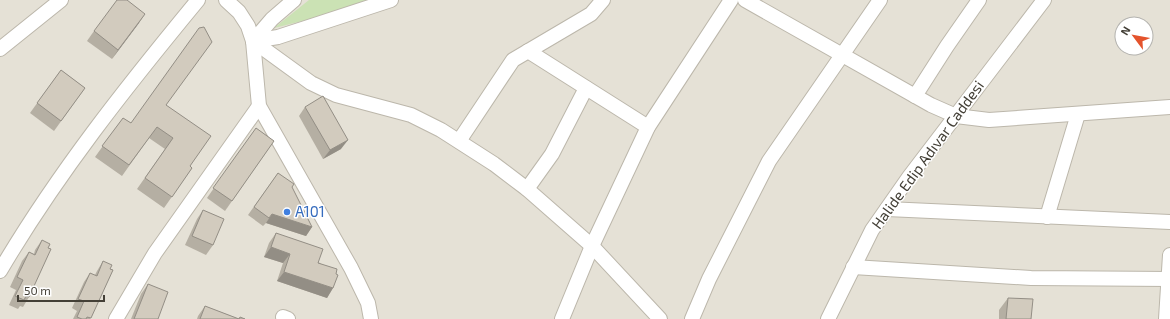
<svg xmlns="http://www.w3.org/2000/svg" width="1170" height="319" font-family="'Exo 2',sans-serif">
<rect width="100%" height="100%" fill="#f2efe7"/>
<!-- residential -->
<path fill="#e5e1d6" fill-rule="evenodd" d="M0,0H1170V319H0ZM1122,24H1146V48H1122Z"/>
<!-- green -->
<polygon fill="#cbe2b4" points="309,0 370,0 335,13 274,28"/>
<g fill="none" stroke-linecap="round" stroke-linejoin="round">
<!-- minor casing -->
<g stroke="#bcb7ab" stroke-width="16">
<g id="minor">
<polyline points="226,0 239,12 248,26 253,41 259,106 351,268 368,303 371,319"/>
<polyline points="745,0 931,105 956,116 989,120 1170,107"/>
<polyline points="253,41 311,83 336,95 411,115 441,130 494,164 527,189 592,246 660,319"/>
<polyline points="253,41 278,37 391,0"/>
<polyline points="253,41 272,19 294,0"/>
<polyline points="0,49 61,0"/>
<polyline points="528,51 648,127"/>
<polyline points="915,96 947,46 979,0"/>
<polyline points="459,141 513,60 591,14 603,0"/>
<polyline points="527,189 552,154 586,88"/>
<polyline points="887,209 1170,222"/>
<polyline points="1047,217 1078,114"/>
<polyline points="853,267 1031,278 1170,279"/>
<path d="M0,271C57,174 127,86 198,0"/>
<polyline points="283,317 288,319"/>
<polyline points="116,319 155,253 259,106"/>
<polyline points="562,319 592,246 648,127 731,0"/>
<polyline points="692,319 709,279 769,161 880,0"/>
<polyline points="828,319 872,230 909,177 1044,0"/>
<polyline points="1166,319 1170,255"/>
</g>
</g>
<!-- minor -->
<use href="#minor" stroke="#fff" stroke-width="14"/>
</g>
<!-- wall -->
<g fill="#b5afa3">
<polygon points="139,23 112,59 87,41 94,31"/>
<polygon points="61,70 85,88 54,131 30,113"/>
<polygon points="166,105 190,166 192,168 164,208 137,189 165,149 149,138 122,176 95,157 123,118 131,123"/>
<polygon points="305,107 341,149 323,159 299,116"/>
<polygon points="256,128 274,141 225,211 207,198"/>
<polygon points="278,173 312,227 306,236 266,223 263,226 248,215"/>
<polygon points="203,210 213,245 206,255 185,245 197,219"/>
<polygon points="276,233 336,274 333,288 327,298 277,281 283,263 264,257 269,243"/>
<polygon points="42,240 29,297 23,307 20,306 18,309 9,305 16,290 10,287 22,261 29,252 34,254 35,250"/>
<polygon points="103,261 110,269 113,270 90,319 73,319 77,311 72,308 84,282 90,273 95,275 97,271"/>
<polygon points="148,284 158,319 131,319 141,294"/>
<polygon points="1008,298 1031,319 999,319 999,310"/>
<polygon points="205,306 239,319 240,317 245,319 197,319 198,316"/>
</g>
<!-- shaded-wall -->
<g fill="#938e85">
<polygon points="145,14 139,23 112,59 118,50"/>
<polygon points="348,140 341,149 323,159 330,150"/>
<polygon points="272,214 312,227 306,236 266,223"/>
<polygon points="271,247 290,254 283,263 264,257"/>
<polygon points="284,272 333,288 327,298 277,281"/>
</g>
<!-- building -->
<g fill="#d2cbbe" stroke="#938e85">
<polygon points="117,0 127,0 145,14 118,50 94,31"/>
<polygon points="204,27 212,42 166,105 211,136 190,166 192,168 172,197 145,178 173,138 157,127 129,165 102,146 123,118 131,123 199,28"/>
<polygon points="61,70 85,88 61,121 37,103"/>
<polygon points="323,96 348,140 330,150 305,107"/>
<polygon points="256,128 274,141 232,201 213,188"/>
<polygon points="278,173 294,184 292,187 312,227 272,214 269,218 254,207"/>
<polygon points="203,210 224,219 213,245 192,236"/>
<polygon points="276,233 323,249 318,263 337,269 336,274 338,275 333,288 284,272 290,254 271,247"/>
<polygon points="42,240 50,244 48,248 51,249 29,297 26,296 24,300 15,296 23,280 17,277 29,252 35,255"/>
<polygon points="103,261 112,265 110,269 113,270 91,318 87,317 86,319 82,319 77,317 84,301 78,299 90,273 97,276"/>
<polygon points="148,284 168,292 158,319 134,319"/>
<polygon points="1008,298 1033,299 1031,319 1006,319"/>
<polygon points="205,306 239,319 240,317 245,319 200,319"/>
</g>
<!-- markers -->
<circle fill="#3f7fe0" stroke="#fff" stroke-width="1.5" cx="287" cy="212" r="4"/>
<g text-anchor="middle" stroke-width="3" stroke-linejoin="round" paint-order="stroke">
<!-- street labels -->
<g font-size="15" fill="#444037" stroke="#fff">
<text transform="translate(928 155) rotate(-54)" y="5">Halide Edip Adıvar Caddesi</text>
</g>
<!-- shop labels -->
<g font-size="15" fill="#366cbe" stroke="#fff" text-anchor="start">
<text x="295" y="217">A101</text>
</g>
</g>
<!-- north arrow -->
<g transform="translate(1134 36) rotate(302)"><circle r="19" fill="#ffffff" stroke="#b4b3af"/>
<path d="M0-3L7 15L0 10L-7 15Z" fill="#e4532c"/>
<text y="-6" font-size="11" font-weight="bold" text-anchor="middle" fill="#444037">N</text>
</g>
<!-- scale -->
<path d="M18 295v6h86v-6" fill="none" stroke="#444037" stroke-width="2"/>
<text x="24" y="295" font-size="12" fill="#444037" stroke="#ffffff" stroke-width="3" paint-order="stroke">50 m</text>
</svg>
